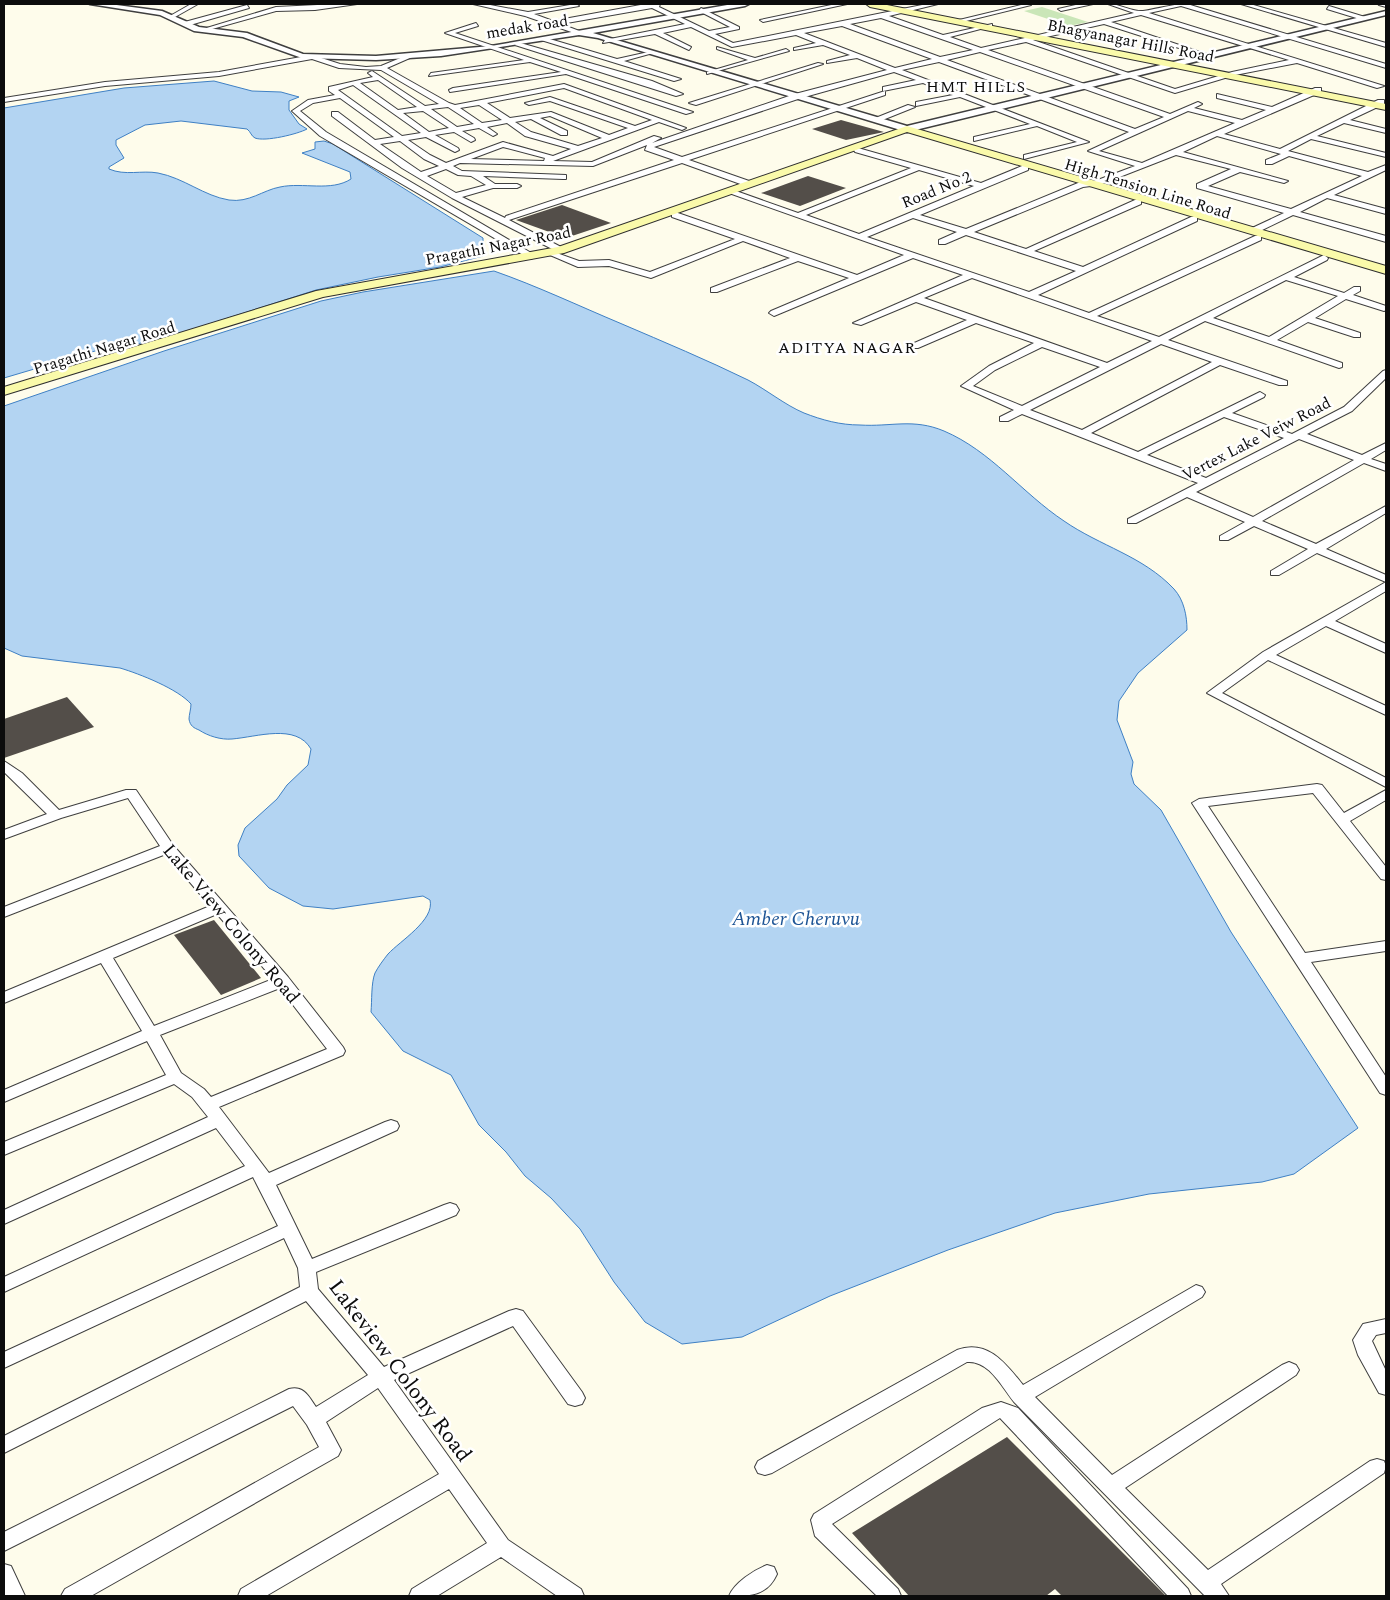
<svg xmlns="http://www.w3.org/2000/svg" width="1390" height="1600" font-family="Spectral,serif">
<rect width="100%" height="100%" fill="#fefceb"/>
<!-- green -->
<polygon fill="#cae6b8" points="1042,7 1088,22 1069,26 1024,11"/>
<!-- water -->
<g fill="#b3d4f2" stroke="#3f80c4">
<path d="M214,81L252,91L281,92L299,97L289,101V110L299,124L307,129C298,134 265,142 255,138C251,136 251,132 247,129L181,121L145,125L116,140V145L124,158L109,167V169C125,176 142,170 158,173C184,178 204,196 229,200C249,203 263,190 280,187C303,182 331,192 351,179L350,172L302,153L315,149V142L324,141L333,144L483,238V256L440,267L378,277L316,290L181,333L137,344L95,351L4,378V108L124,88Z"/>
<path d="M494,271C537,286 579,306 622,324C664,342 707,360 748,380C767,390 785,405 804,413C822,420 840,425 860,425C891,427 913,418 944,431C991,451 1022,493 1064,521C1100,546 1143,556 1174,589C1184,600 1187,616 1187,630L1138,673L1119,701L1117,720L1133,762L1131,774L1134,784L1161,810L1231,932L1358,1128L1294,1174L1262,1182L1149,1194L1055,1213L948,1250L830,1296L742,1337L682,1344L645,1322L614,1282L580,1229L551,1198L525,1176L506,1152L479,1125L451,1075L403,1051L371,1012C372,1001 371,983 375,973C378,967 384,959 388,954C400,941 435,920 430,900L423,896L333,909L303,906L269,888L239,856L238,845L245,828L277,799L287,785L308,765L311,749C296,723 257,737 232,739C221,740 208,736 199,730C194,728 190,726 189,719C189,715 191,709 191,704C178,689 140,674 120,668L22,656L4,648V406L164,351L321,301L363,292Z"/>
</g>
<!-- building -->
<g fill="#534e49">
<polygon points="841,120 884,132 846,140 812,129"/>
<polygon points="808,176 846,188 800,206 761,193"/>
<polygon points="562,205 611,223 566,238 516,220"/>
<polygon points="67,697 94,727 4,758 4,719"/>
<polygon points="214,920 261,978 221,995 174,935"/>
<polygon points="1007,1437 1166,1596 1062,1596 1055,1589 1046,1596 909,1596 852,1533"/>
</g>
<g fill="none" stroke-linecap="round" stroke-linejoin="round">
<!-- minor casing -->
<g stroke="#3f3f3f" stroke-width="2">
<g id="minor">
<polygon points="191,4 198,4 175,17 170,16"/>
<polygon points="338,4 357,4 315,10 276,11 205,31 200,30 276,7"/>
<path d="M473,4H485L528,12L576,4L579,6L534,14L553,21L646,4H660L659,7L709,31L730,27L699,11L701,8L739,27V29L715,34L733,43L927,4H938L889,16L943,35L992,24V26L950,37L981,48L1134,13L1108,4C1120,4 1132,12 1143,11C1158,9 1172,4 1187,4L1386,64V68L1181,6L1149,13L1384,86L1377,88L1297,63L1235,75L1175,93L1026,42L988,50L1170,114L1198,102L1202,104L1194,108L1242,120L1266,110L1217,98V94L1272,107L1315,88H1321V92L1224,134L1280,149L1378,100H1384V104L1350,120L1386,129V133L1344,123L1317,136L1386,153V157L1311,139L1288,151L1368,172L1386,165V170L1334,195L1386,209V214L1327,198L1300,212L1386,236V242L1293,215L1256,233H1250V229L1284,213L1197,188V184L1231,169L1176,155L1099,185L1083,187L974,232L1026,249L1135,200H1141V204L1034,251L1083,267L1191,217H1197V221L1038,295L1089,313L1255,236H1261V240L1097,316L1159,337L1324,255L1328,258L1327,260L1294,277L1344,293L1354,287H1360V291L1353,295L1386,306V310L1384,311L1346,299L1315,318L1360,333V337H1354L1308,322L1277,340L1342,363V367L1339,368L1205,321L1168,340L1287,381V385H1279L1220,365L1091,433L1138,452L1260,392L1265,395L1264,397L1232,413L1292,434L1344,407L1383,371L1386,370V378L1352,411L1307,434L1362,455L1386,443V450L1371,459L1386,464V471L1364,463L1262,521L1316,544L1386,506V513L1326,549L1386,575V591L1335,621L1386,644V653L1326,626L1276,655L1386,706V715L1268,660L1222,693L1386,778V787L1207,693L1263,652L1386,582L1317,553L1279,575H1271V571L1308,549L1254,526L1228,540H1220V536L1245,522L1187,497L1136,523H1128V519L1198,483L1022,414L1008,421H1000V417L1014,410L961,386L989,366L1034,343L976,323L918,348H912V344L967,320L916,302L861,325L853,323L963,275L913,258L774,316L769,313L771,311L849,278L798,261L717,292H711V288L790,258L743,241L651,278L609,266L578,267L550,255L554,252L579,261L609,260L650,272L735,239L672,217V213L675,212L857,275L904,255L729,193L736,191L798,213L911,168L855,152L854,150L858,148L981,183L1022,166H1028V170L920,215L966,229L1078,183L1095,181L1135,166L1088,151L1129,132L939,62L902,70L1089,142L1024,159V155L1077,142L1037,126L974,141V137L1030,124L960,97L916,106V102L953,95L923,83L883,91V87L916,80L894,72L801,98L654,147L682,157L885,91V95L689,160L752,182V186H746L682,163L509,220L563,248V252L560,253L452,198L402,168L332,116V112H338L375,140L394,137L340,98L313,103L300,111L326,132L533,254V258L530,259L320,136L292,111L308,100L335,95L329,91V87L373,77L368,73L372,71L425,106L439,104L381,70L339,68L312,59L219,76L105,86L4,102V98L105,82L219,72L312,55L340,64L366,67L381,66L410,54L412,57L387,68L449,103L455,105L564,84L686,128L682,130L659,122L553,161L592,162L654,136L661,138L652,143L795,94L887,70L857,58L827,63V61L850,55L823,45L794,50V48L816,43L796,35L732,47L691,27L663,33L691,47L689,50L655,34L603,43L605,40L685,24L652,8L561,24L582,32L580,35L525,16ZM1141,15L1289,60L1232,72L1175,89L1033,40L1104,24L1207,57L1212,56L1111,22ZM881,18L973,50L940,57L850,24ZM842,26L932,59L895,68L804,33ZM980,52L1164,117L1135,129L947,60ZM378,80L417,107L398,110L360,83ZM353,85L421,133L402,136L338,90ZM564,88L652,120L635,126L550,97L525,103L529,105L550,101L628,128L609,135L551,112L510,118L487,103ZM479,105L502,120L482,123L460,108ZM448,107L474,124L457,127L431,109ZM423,111L449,128L429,132L403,113ZM1188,111L1235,123L1142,163L1099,151ZM550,116L602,138L578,146L531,132L515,122L531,119L561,135H567V131L540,118ZM507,123L525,136L571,149L553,156L503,142L446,163L430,155L408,140L426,137L455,152L459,150L458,148L435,135L454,132L471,142L475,140L474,138L462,131L479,128L493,136L497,134L487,127ZM1217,136L1281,154L1266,160V164H1272L1289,156L1362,176L1291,209L1208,186L1240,172L1284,183L1288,181L1183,152ZM400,141L424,159L439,166L421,172L380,144ZM647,145L645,150L674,160L506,216L505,218L462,197L493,188H517L521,186L517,184H495L483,176L563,179H566V175L462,171L453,166L460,163L593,166ZM503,147L545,158L544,161L471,159ZM446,169L458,175L471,176L486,185L456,193L427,176ZM919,170L974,186L859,234L806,215ZM913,218L957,232L939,240V244H945L966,235L1076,271L1029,292L867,237ZM972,278L1152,341L1107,363L924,298ZM1286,280L1338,296L1269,337L1213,318ZM1161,344L1212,362L1082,430L1030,410ZM1042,347L1100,367L1022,406L973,386L995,370ZM1224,417L1284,438L1206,478L1147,455ZM1299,439L1354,460L1253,517L1196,492Z"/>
<polygon points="836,4 847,4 763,22 760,20"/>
<polygon points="1025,4 1031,5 958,23 955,21"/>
<polygon points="1080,4 1093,4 1061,11 1058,9"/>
<polygon points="1241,4 1250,4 1386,43 1386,47"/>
<polygon points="1378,4 1386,4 1386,7 1379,5"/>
<polygon points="247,5 249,8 190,25 181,23"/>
<polygon points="1329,6 1365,17 1366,18 1363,20 1327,9"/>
<polygon points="476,23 478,26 455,33 693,112 686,114 566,74 450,92 449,90 453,88 561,72 530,62 429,76 431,73 524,60 445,33"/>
<polygon points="543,37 617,59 653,51 653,53 624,61 681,79 674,81 541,40"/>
<polygon points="517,42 652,81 683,94 676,96 515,45"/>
<polygon points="717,47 755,58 786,49 789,51 707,74 707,72 748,60 717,49"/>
<polygon points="818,63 823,64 696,105 689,103"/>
<polygon points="908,105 915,107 880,121 873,119"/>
<path d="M4,761L22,773L59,810L126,790H136L173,845L288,977L343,1047L345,1051L343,1055L219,1107L269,1173L385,1122L391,1120L397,1122L399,1126L397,1130L276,1185L312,1259L444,1205L450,1203L456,1205L459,1210L456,1215L316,1272L318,1289L384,1367L509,1311L516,1309L523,1311L582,1392L585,1398L582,1404L575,1406L568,1404L513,1326L394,1380L508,1540L581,1589L584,1596H557L501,1557L437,1596H409L412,1589L487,1543L449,1489L266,1596H238L241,1589L439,1474L378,1388L326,1422L341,1450L338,1456L91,1596H61L65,1589L319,1447L307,1425L293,1406L4,1551V1532L289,1389C304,1385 309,1397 316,1407L368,1375L306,1301L4,1453V1436L300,1287L298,1268L284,1238L4,1368V1352L278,1226L253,1177L4,1292V1277L245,1166L216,1128L4,1224V1210L208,1117L192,1097L174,1084L4,1155V1142L166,1075L147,1041L4,1102V1090L142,1031L101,963L4,1003V992L210,906L166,854L4,917V907L160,846L128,798L61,818L4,839V830L47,814L4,772ZM217,914L273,979L154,1026L113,958ZM280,988L327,1049L211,1097L204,1089L181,1073L160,1035Z"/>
<polygon points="1317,784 1322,785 1344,813 1386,790 1386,800 1350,821 1386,867 1386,880 1381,879 1313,793 1208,806 1305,953 1386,941 1386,951 1311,962 1386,1077 1386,1095 1380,1093 1192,803 1199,799"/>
<path d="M1196,1285L1202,1287L1205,1292L1202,1297L1035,1397L1112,1475L1282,1365L1289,1362L1296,1365L1299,1370L1296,1375L1125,1488L1208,1570L1370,1461L1377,1459L1384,1461L1386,1466L1384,1473L1221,1584L1229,1596H1205L1014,1402C1002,1387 989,1360 967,1362L772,1473L765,1475L758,1473L755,1467L758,1461L957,1350C988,1339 1006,1364 1023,1385Z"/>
<polygon points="1386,1319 1386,1333 1376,1335 1372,1341 1386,1371 1386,1395 1379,1393 1358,1355 1353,1340 1363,1324"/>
<polygon points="1001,1402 1018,1408 1188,1589 1191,1596 1168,1596 1000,1418 832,1524 898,1589 901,1596 877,1596 815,1536 811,1520 814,1514 982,1408"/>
<polygon points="4,1564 11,1566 25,1596 4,1596"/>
<path d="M767,1565L774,1567L777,1574C767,1596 750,1596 729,1596C734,1583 754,1570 767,1565Z"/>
</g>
</g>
<!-- tertiary casing -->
<g stroke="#3f3f3f" stroke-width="3">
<polygon id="tertiary" points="90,4 109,4 162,11 199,27 247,33 303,54 376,56 491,46 733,4 749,4 745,6 593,33 907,126 1386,11 1386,15 907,132 598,38 579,35 441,56 376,60 302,58 243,37 194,31 160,15"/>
</g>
<!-- secondary casing -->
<g stroke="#2e2e2e" stroke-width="2">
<g id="secondary">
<polygon points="866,4 882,4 1386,104 1386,110 870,7"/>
<polygon points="907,126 1386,266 1386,274 907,132 564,253 323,297 4,395 4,387 316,291 558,247"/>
</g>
</g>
<!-- minor -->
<use href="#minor" fill="#fff" fill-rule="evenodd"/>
<!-- tertiary -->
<use href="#tertiary" fill="#fff" fill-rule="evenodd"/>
<!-- secondary -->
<use href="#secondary" fill="#fafaaa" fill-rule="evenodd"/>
</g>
<g text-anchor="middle" stroke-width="5" stroke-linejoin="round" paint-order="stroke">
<!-- far-street labels -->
<g font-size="16" fill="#0c0c0c" stroke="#fff">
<text transform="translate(527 26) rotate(-9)" y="6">medak road</text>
<text transform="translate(1131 40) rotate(11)" y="6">Bhagyanagar Hills Road</text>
<text transform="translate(1148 188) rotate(17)" y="6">High Tension Line Road</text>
<text transform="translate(936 189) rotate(-22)" y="6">Road No 2</text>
<text transform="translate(498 245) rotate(-11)" y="6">Pragathi Nagar Road</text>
<text transform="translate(104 347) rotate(-17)" y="6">Pragathi Nagar Road</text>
<text transform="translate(1256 438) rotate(-27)" y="6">Vertex Lake Veiw Road</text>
</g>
<!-- far-neighbourhood labels -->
<g font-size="16" letter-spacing="1" fill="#0c0c0c" stroke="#fff">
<text x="976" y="92">HMT HILLS</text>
<text x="847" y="353">ADITYA NAGAR</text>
</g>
<!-- street labels -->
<g font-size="19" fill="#0c0c0c" stroke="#fff">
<text transform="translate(232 923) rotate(50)" y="7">Lake View Colony Road</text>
</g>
<!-- water labels -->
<g font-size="20" font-style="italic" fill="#1d5495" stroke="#fff">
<text x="796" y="925">Amber Cheruvu</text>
</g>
<!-- near-street labels -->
<g font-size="22" fill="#0c0c0c" stroke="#fff">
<text transform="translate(401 1370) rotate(53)" y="8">Lakeview Colony Road</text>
</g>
</g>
<!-- border -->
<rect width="1390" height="1600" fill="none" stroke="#0c0c0c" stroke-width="10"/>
</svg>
